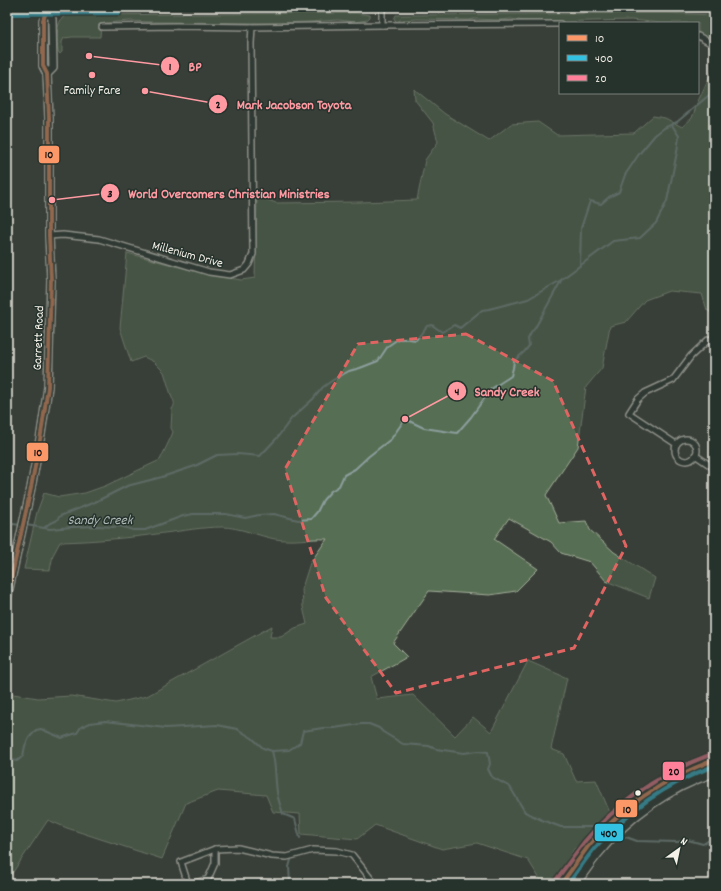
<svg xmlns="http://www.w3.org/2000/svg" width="721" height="891" font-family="Dekko,sans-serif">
<rect width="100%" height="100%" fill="#393f38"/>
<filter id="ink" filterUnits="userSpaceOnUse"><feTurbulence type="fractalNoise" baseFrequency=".025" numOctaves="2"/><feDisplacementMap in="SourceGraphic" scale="8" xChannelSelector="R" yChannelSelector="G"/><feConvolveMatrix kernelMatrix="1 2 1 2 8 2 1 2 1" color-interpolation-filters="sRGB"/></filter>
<g filter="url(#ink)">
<!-- green -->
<g fill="#576e52" stroke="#a6b09d">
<path d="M355,13L370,15V17L367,20L355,22L338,20L309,22L277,23L152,22L130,21L104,23L101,25L100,37H72L64,38L62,42V52L60,54L58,51C57,42 55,21 65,16C66,16 72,15 72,15Z"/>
<polygon points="663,13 714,15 714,42 698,34 698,23 662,23 631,20 554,22 524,21 518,20 511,19 499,20 474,19 469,20 417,19 400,20 397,22 394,19 396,15 403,15"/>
<path d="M714,67V315L707,310L702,294L669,291L645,300L626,322L610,326L602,368L586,387L578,447L546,495L559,523L586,521L590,530L614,552L655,578L649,598L606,581L590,562L561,553L551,542L509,518L494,539L538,569L516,591L490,595L429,591L393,643L407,657L371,677L377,699L413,695L455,736L473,717L491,732L528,661L567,678L551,749L564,754L576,781L596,780L611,815L574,849L553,884H543L528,860L477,843L442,849L375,825L357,839L301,834L300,814L273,812L266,795L218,791L186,803L162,859L67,828L48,820L11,875L7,873V693L38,698L71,696L116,703L147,696L272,626L270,637H281L295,628L307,624L303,607L302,588L310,563L327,539C310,538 293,542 275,539C259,536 239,527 222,527C202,527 183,531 164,533C129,538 95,541 60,542L53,555L50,570L24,569L37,512L44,493L59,497L85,493L105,486L160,460L171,437L173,432L171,428L172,409C175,405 175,402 172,398L164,372L154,362L144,357L131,362L120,328L127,253L206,274L241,280L255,278L257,196L276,203L360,202L417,200L425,160L438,142L433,123L415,100L414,89L445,114L489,141L511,124L538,122L557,135L634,133L653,116L665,118L682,127L692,118L699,99Z"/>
</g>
<!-- water -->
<polygon fill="#47666d" stroke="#8c9e9e" points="262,879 290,882 318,880 323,884 255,884 255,882"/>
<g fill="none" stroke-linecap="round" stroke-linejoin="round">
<!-- stream -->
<g stroke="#8c9e9e" stroke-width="2">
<polyline points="580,265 581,228 590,201 601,204 609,197 619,192 625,175 639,154 655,135 664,128 677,122 714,91"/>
<polyline points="26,525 50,529 72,527 98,526 113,527 120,526 133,530 145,530 183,516 193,514 226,514 245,518 259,515 274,514 298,520 311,519 317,512 323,500 331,491 339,486 344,475 355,469 369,456 391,439 405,419 424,428 457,433 471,417 491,389 511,376 513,368 514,361 524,352 529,346 528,339 531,333 535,328 562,279 613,241 640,238 656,223 667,201 677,152 679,136 672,125"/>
<polyline points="7,527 13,524 21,525"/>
<polyline points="44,528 50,523 56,521 60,516 95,502 127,486 162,477 195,466 217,455 238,454 260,456 277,438 291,419 313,399 323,387 333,380 349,371 360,368 378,361 388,346 398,339 408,339 416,340 427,326 432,325 442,332 454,325 460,328 482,310 489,309 528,299 561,280"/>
<path d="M272,751C276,765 275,778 277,792C278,800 281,807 283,814L295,819L300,838"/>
<polyline points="7,759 17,761 23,756 25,746 29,738 36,730 41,729 62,738 64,737 77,733 81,727 90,723 105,721 166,728 217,725 237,729 252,738 263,748 272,751 289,750 300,743 303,731 323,728 334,728 361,724 369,724 379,728 383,732 403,744 429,746 436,749 464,753 478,751 488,752 490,764 488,769 492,777 510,787 525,812 542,820 561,827 594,827"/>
<polyline points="626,837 637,841 677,842 688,840 703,844 714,837"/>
<polyline points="290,884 289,867 291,860"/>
</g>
<!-- street casing -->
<g stroke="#f4f1e8" stroke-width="8">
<g id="street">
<polyline points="382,25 382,7"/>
<polyline points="102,27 177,26 252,27 382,25 560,24"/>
<polyline points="698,36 714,45"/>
<polyline points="49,236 63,235 99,239 209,272 230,275 244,270 249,264 253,254 251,43 252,27"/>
<circle cx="686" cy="450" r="11"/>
<polyline points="676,444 629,413 638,399 645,393 673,380 691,356 708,340 714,338"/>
<polyline points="695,455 714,468"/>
<polyline points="188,884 181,862 215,849 238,848 272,856 287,857 313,850 337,851 352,855 375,884"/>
<polyline points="192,884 208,879 215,863 215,849"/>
</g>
</g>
<!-- secondary casing -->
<g stroke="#f4f1e8" stroke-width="10">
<g id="secondary">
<polyline points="47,74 53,68 52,19 48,7"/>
<polyline points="7,598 31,488 41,434 48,387 51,280 49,236 49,118 47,74 43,66 43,20 48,7"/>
<path d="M561,884C572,869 582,853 595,839C627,804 668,775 714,760"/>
<path d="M576,884C583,874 590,864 598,854C628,817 669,788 714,773"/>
</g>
</g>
<!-- highway casing -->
<g stroke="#f4f1e8" stroke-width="12">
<polyline id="highway" points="7,8 119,7"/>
</g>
<!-- street -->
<use href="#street" stroke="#26332d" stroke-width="5"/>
<!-- secondary -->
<use href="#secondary" stroke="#26332d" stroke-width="7"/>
<!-- highway -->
<use href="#highway" stroke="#716e59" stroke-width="9"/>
<!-- bus-1 casing -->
<g stroke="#26332d" stroke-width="7">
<g id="bus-1">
<polyline points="7,8 48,7"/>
<polyline points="7,598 31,488 41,434 48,387 51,280 49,236 49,118 47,74 43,66 43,20 48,7"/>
<path d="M561,884C571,871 580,857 590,844C624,805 666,778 714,760"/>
</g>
</g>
<!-- bus-2 casing -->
<g stroke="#26332d" stroke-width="7">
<g id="bus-2">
<polyline points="7,14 119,13"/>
<path d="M568,884C577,872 585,860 594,849C626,811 668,783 714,766"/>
</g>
</g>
<!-- bus-3 casing -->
<g stroke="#26332d" stroke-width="7">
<path id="bus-3" d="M556,880C566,867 575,854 585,841C619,801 663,772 712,754"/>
</g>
<!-- bus-1 -->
<use href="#bus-1" stroke="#fc9868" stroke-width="4"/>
<!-- bus-2 -->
<use href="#bus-2" stroke="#33c2e2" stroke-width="4"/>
<!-- bus-3 -->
<use href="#bus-3" stroke="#ff8098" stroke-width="4"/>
</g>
</g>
<!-- marked area -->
<path d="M0 0H721V891H0ZM466,334L553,381L626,546L574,648L396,693L326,598L285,469L358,344Z" fill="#393f38" fill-opacity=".55" fill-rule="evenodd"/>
<path fill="none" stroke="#df6462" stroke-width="3" stroke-dasharray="8 5" stroke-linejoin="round" d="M466,334L553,381L626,546L574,648L396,693L326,598L285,469L358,344Z"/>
<!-- markers -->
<circle fill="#ff9aa2" stroke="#26332d" stroke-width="1.5" cx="92" cy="75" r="4"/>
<circle fill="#f4f1e8" stroke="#26332d" stroke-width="1.5" cx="638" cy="793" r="3.5"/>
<g text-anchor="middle" stroke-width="3" stroke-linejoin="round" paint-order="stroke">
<!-- poi labels -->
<g font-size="13" fill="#f4f1e8" stroke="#26332d">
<text x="92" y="94">Family Fare</text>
</g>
<!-- street labels -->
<g font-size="13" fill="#f4f1e8" stroke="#26332d">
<text transform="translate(188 253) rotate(15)" y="5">Millenium Drive</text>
<text transform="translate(37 338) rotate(-88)" y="5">Garrett Road</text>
</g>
<!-- water labels -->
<g font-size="14" font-style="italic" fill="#afb9b7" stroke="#26332d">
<text x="100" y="524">Sandy Creek</text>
</g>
</g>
<!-- callouts -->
<path fill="none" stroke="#ff9aa2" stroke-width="1.5" d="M89 56L170 66M145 91L218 104M52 200L110 193M405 419L457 391"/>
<g fill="#ff9aa2" stroke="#26332d" stroke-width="1.5">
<circle cx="89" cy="56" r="4"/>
<circle cx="145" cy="91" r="4"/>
<circle cx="52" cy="200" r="4"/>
<circle cx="405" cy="419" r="4"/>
<circle cx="170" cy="66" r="10"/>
<circle cx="218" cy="104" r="10"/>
<circle cx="110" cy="193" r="10"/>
<circle cx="457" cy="391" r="10"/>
</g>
<g font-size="12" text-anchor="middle" font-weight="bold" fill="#111">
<text x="170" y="70">1</text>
<text x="218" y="108">2</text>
<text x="110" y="197">3</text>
<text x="457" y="395">4</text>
</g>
<g font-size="14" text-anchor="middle" font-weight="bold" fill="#ff9aa2" stroke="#26332d" stroke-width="3" stroke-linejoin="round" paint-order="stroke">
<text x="195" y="71">BP</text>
<text x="294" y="109">Mark Jacobson Toyota</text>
<text x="229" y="198">World Overcomers Christian Ministries</text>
<text x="507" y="396">Sandy Creek</text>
</g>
<g stroke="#26332d" stroke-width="1.5">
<rect x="38" y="145" width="22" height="19" rx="4" fill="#fc9868"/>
<rect x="26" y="442" width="23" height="20" rx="4" fill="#fc9868"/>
<rect x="662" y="761" width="23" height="20" rx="4" fill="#ff8098"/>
<rect x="615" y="799" width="23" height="19" rx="4" fill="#fc9868"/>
<rect x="594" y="823" width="30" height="19" rx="4" fill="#33c2e2"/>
</g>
<g font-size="11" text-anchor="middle" font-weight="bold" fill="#111">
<text x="49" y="158">10</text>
<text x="38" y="456">10</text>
<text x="674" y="775">20</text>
<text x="627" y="813">10</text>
<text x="609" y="837">400</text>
</g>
<!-- margin -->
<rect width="721" height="891" fill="none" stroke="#26332d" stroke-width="24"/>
<rect x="12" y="12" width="697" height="867" fill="none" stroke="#f4f1e8" stroke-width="1.5" filter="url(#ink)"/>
<!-- legend -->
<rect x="559" y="22" width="140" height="72" fill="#26332d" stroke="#787f78"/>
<rect x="567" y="35" width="20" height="6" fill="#fc9868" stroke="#787f78"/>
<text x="595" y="42" font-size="12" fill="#f4f1e8">10</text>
<rect x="567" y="55" width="20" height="6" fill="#33c2e2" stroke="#787f78"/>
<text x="595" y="62" font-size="12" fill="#f4f1e8">400</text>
<rect x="567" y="75" width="20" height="6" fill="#ff8098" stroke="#787f78"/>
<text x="595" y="82" font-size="12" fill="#f4f1e8">20</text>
<!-- north arrow -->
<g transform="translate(679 849) rotate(33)" stroke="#26332d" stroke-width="3" paint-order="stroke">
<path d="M0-3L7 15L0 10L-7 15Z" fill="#f4f1e8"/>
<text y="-6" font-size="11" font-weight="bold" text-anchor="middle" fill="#f4f1e8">N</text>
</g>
</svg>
